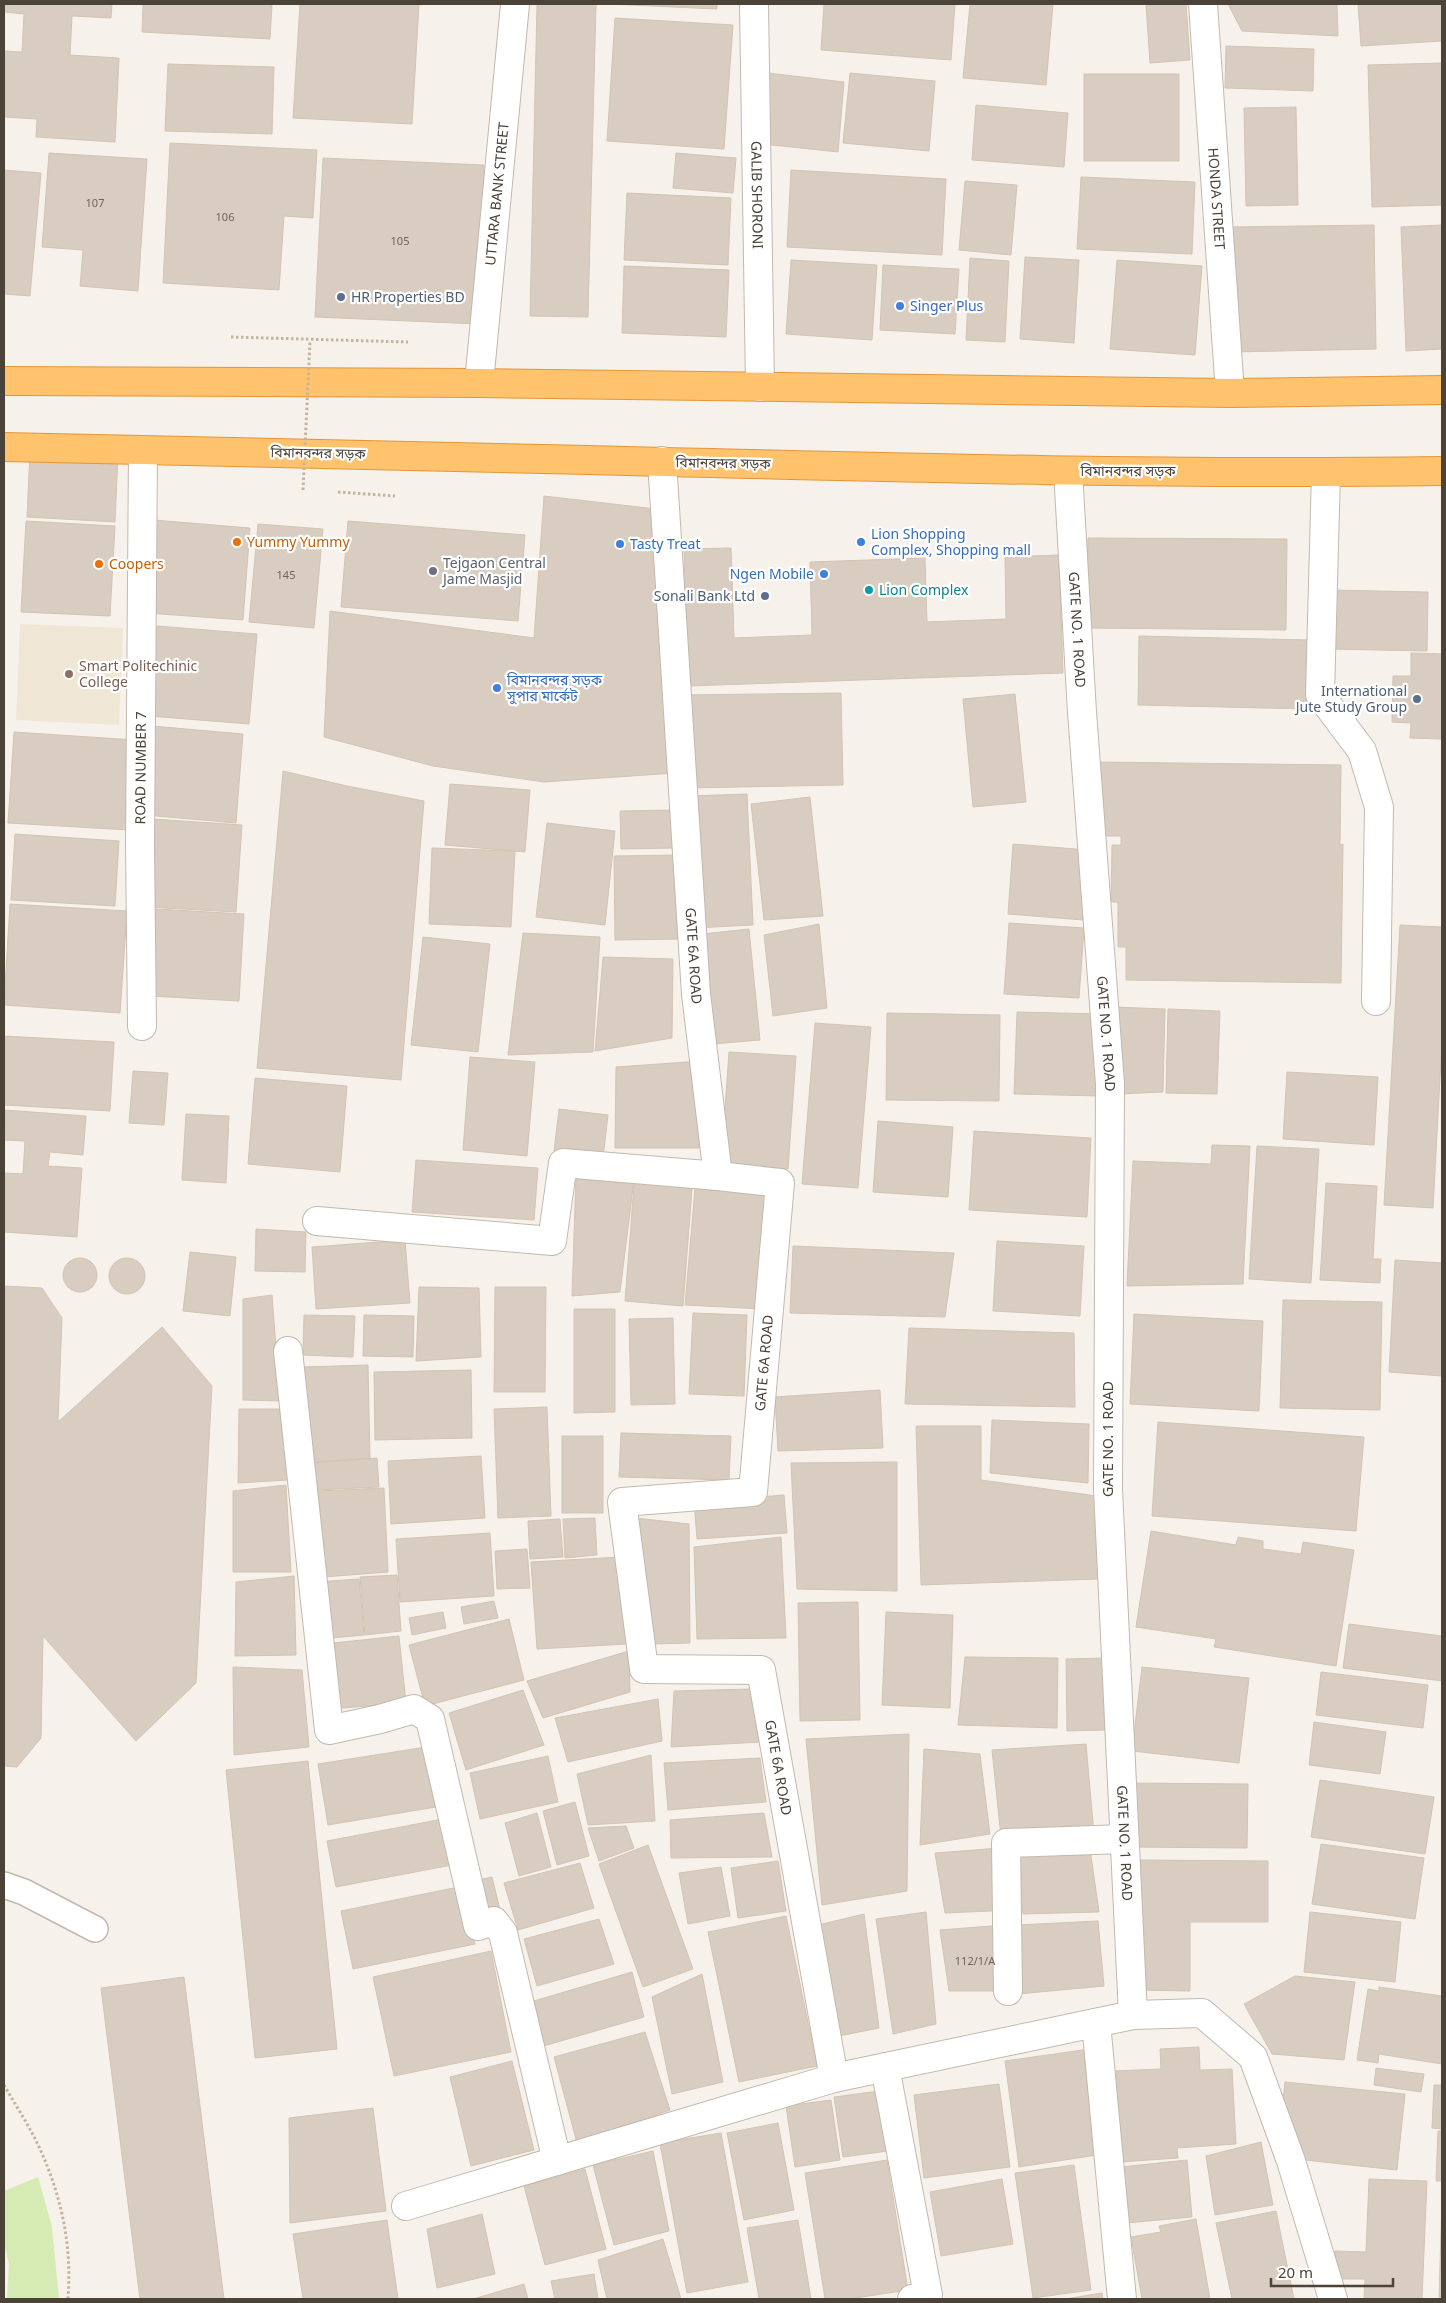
<svg xmlns="http://www.w3.org/2000/svg" width="1446" height="2303" font-family="'Noto Sans','Noto Sans Bengali',sans-serif">
<rect width="100%" height="100%" fill="#f6f2eb"/>
<!-- education -->
<polygon fill="#efe6d5" points="20,624 123,628 119,725 16,720"/>
<!-- green -->
<polygon fill="#d6ebb3" points="38,2177 52,2227 59,2299 7,2299 9,2264 4,2242 4,2191"/>
<!-- building -->
<g fill="#d8cdc0" stroke="#d3c4b2">
<polygon points="4,4 112,4 111,18 72,16 70,55 119,58 115,142 36,137 37,119 4,117 4,51 22,52 24,14 4,12"/>
<polygon points="143,4 272,4 270,39 142,32"/>
<polygon points="300,4 419,4 412,124 293,118"/>
<polygon points="537,4 596,4 588,317 530,316"/>
<polygon points="609,4 717,4 717,9"/>
<polygon points="824,4 955,4 951,60 821,50"/>
<polygon points="970,4 1053,4 1046,85 963,78"/>
<polygon points="1146,4 1186,4 1190,60 1150,63"/>
<polygon points="1228,4 1337,4 1338,36 1242,31"/>
<polygon points="1358,4 1442,4 1442,41 1361,46"/>
<polygon points="615,18 733,25 724,149 607,141"/>
<polygon points="1226,46 1314,49 1313,91 1225,88"/>
<polygon points="1442,63 1442,205 1372,207 1368,65"/>
<polygon points="168,64 274,67 272,134 165,131"/>
<polygon points="760,72 844,82 838,152 763,144"/>
<polygon points="850,73 935,81 929,151 843,143"/>
<rect x="1084" y="74" width="95" height="87"/>
<polygon points="976,105 1068,113 1064,167 972,160"/>
<polygon points="1296,107 1298,205 1246,206 1244,108"/>
<polygon points="170,143 317,150 313,218 284,216 279,290 163,283"/>
<polygon points="49,153 147,159 138,291 80,286 83,250 42,247"/>
<polygon points="676,153 736,158 733,193 673,188"/>
<polygon points="323,158 484,165 478,324 315,317"/>
<polygon points="4,170 41,173 30,296 4,294"/>
<polygon points="791,170 946,179 942,255 787,247"/>
<polygon points="1081,177 1195,182 1192,254 1077,249"/>
<polygon points="965,181 1017,185 1011,255 959,250"/>
<polygon points="627,193 731,198 728,265 624,260"/>
<polygon points="1374,225 1376,349 1232,352 1230,227"/>
<polygon points="1442,225 1442,349 1406,351 1401,227"/>
<polygon points="1025,257 1079,260 1074,343 1020,339"/>
<polygon points="970,258 1009,261 1005,342 966,340"/>
<polygon points="791,260 877,265 872,340 786,334"/>
<polygon points="1117,260 1202,266 1195,355 1110,349"/>
<polygon points="883,265 959,269 955,334 880,330"/>
<polygon points="624,266 729,270 726,337 622,333"/>
<polygon points="30,452 118,454 115,522 27,517"/>
<polygon points="544,496 656,509 675,773 544,782 433,766 324,737 330,611 534,638"/>
<polygon points="154,520 250,528 243,620 147,613"/>
<polygon points="26,521 115,526 110,616 21,612"/>
<polygon points="348,521 525,535 518,621 341,607"/>
<polygon points="258,524 323,529 314,628 249,622"/>
<polygon points="1088,538 1287,539 1286,630 1086,628"/>
<polygon points="731,548 734,638 812,635 810,562 925,558 927,622 1006,619 1005,557 1059,555 1063,673 688,686 684,549"/>
<polygon points="1330,590 1428,592 1427,651 1329,649"/>
<polygon points="157,626 257,634 249,724 149,716"/>
<polygon points="1139,636 1309,640 1308,709 1138,705"/>
<polygon points="1411,653 1442,654 1442,739 1410,738 1411,723 1392,722 1393,676 1411,676"/>
<polygon points="841,693 843,785 687,788 680,695"/>
<polygon points="1015,694 1026,802 973,807 963,699"/>
<polygon points="152,726 243,734 236,823 145,815"/>
<polygon points="14,732 135,740 129,830 8,823"/>
<polygon points="1098,762 1341,765 1340,845 1343,844 1341,983 1126,980 1126,947 1118,947 1118,902 1111,902 1112,845 1121,845 1121,836 1097,836"/>
<polygon points="283,771 347,786 424,801 401,1080 257,1068"/>
<polygon points="450,784 530,790 525,852 445,845"/>
<polygon points="747,794 753,925 694,928 688,796"/>
<polygon points="810,797 823,916 764,920 751,804"/>
<polygon points="673,810 674,848 621,849 620,811"/>
<polygon points="153,819 242,825 236,912 147,907"/>
<polygon points="547,823 615,831 605,925 536,917"/>
<polygon points="15,834 119,841 115,906 11,900"/>
<polygon points="1013,844 1088,850 1083,920 1008,914"/>
<polygon points="432,848 515,851 511,927 429,924"/>
<polygon points="679,855 680,939 615,940 614,856"/>
<polygon points="10,904 127,911 120,1013 4,1005"/>
<polygon points="156,909 244,914 239,1001 150,996"/>
<polygon points="1009,923 1084,928 1079,998 1004,994"/>
<polygon points="819,924 827,1008 773,1016 764,935"/>
<polygon points="1400,925 1442,927 1442,1040 1433,1208 1384,1205"/>
<polygon points="749,929 760,1040 713,1044 702,934"/>
<polygon points="523,933 600,937 593,1052 508,1055"/>
<polygon points="423,937 490,944 478,1052 411,1045"/>
<polygon points="603,957 673,959 672,1038 595,1051"/>
<polygon points="1114,1007 1165,1009 1163,1092 1119,1094"/>
<polygon points="1168,1009 1220,1011 1217,1094 1166,1093"/>
<polygon points="1017,1012 1103,1014 1100,1096 1014,1094"/>
<polygon points="887,1013 1000,1015 999,1101 886,1100"/>
<polygon points="815,1023 871,1027 858,1188 802,1184"/>
<polygon points="4,1036 114,1042 110,1111 4,1105"/>
<polygon points="729,1052 796,1056 788,1169 721,1164"/>
<polygon points="470,1057 535,1062 527,1156 463,1150"/>
<polygon points="701,1061 699,1148 615,1148 616,1067"/>
<polygon points="133,1071 168,1073 164,1125 129,1123"/>
<polygon points="1287,1072 1378,1077 1374,1145 1283,1139"/>
<polygon points="255,1078 347,1086 340,1172 248,1164"/>
<polygon points="559,1109 608,1115 603,1158 554,1151"/>
<polygon points="5,1110 86,1116 83,1155 50,1152 48,1166 82,1168 77,1237 4,1232 4,1173 23,1174 25,1141 4,1140"/>
<polygon points="186,1114 229,1116 226,1183 182,1180"/>
<polygon points="878,1121 953,1127 948,1197 873,1192"/>
<polygon points="974,1131 1091,1138 1087,1217 969,1210"/>
<polygon points="1212,1145 1250,1146 1243,1284 1127,1286 1133,1161 1211,1164"/>
<polygon points="1257,1146 1319,1149 1311,1283 1249,1279"/>
<polygon points="416,1160 538,1168 534,1220 412,1212"/>
<polygon points="635,1172 693,1176 683,1306 625,1301"/>
<polygon points="635,1172 620,1292 572,1296 576,1176"/>
<polygon points="696,1177 768,1185 763,1309 685,1305"/>
<polygon points="1326,1183 1377,1186 1373,1259 1381,1259 1380,1283 1320,1280"/>
<polygon points="256,1229 306,1232 305,1272 255,1271"/>
<polygon points="405,1240 410,1303 316,1309 312,1247"/>
<polygon points="997,1241 1084,1246 1080,1316 993,1311"/>
<polygon points="793,1246 954,1253 945,1317 790,1313"/>
<polygon points="190,1252 236,1257 230,1316 183,1311"/>
<circle cx="127" cy="1276" r="18"/>
<circle cx="80" cy="1275" r="17"/>
<polygon points="1395,1260 1442,1263 1442,1376 1389,1372"/>
<polygon points="4,1286 42,1288 62,1318 58,1422 162,1327 212,1386 196,1683 136,1741 43,1636 41,1738 17,1767 4,1766"/>
<polygon points="419,1287 479,1288 481,1357 416,1361"/>
<polygon points="495,1287 546,1287 545,1392 494,1392"/>
<polygon points="272,1295 280,1401 243,1400 243,1299"/>
<polygon points="1283,1300 1382,1302 1380,1410 1280,1408"/>
<polygon points="574,1309 615,1309 615,1412 574,1413"/>
<polygon points="693,1313 747,1315 744,1396 689,1394"/>
<polygon points="1134,1314 1263,1321 1259,1411 1130,1404"/>
<polygon points="304,1315 355,1316 353,1357 303,1355"/>
<polygon points="364,1315 414,1316 413,1357 363,1356"/>
<polygon points="673,1318 675,1404 631,1405 629,1319"/>
<polygon points="909,1328 1074,1333 1075,1407 905,1404"/>
<polygon points="368,1365 370,1458 304,1463 302,1367"/>
<polygon points="471,1370 472,1438 375,1440 374,1372"/>
<polygon points="880,1390 883,1448 778,1451 775,1397"/>
<polygon points="547,1407 551,1516 498,1518 494,1409"/>
<polygon points="239,1409 285,1409 288,1480 238,1483"/>
<polygon points="992,1420 1089,1424 1088,1483 990,1473"/>
<polygon points="1158,1422 1364,1437 1356,1531 1152,1516"/>
<polygon points="916,1426 981,1426 981,1480 1097,1496 1098,1579 921,1585"/>
<polygon points="621,1433 731,1436 729,1480 619,1477"/>
<rect x="562" y="1436" width="41" height="77"/>
<polygon points="481,1456 485,1518 391,1524 388,1461"/>
<polygon points="377,1458 379,1487 315,1490 313,1463"/>
<polygon points="897,1462 897,1591 797,1589 791,1463"/>
<polygon points="286,1485 291,1572 233,1572 233,1491"/>
<polygon points="384,1488 388,1572 324,1577 318,1491"/>
<polygon points="784,1495 787,1533 697,1539 694,1502"/>
<polygon points="595,1518 597,1555 565,1558 563,1519"/>
<polygon points="636,1518 689,1524 690,1643 652,1644"/>
<polygon points="560,1519 563,1557 530,1559 528,1521"/>
<polygon points="1151,1531 1236,1545 1238,1537 1263,1541 1263,1549 1301,1554 1303,1542 1354,1550 1336,1666 1214,1647 1216,1639 1136,1627"/>
<polygon points="490,1533 494,1596 400,1602 396,1539"/>
<polygon points="781,1537 786,1638 697,1639 694,1547"/>
<polygon points="527,1549 530,1588 497,1589 495,1551"/>
<polygon points="621,1557 627,1644 537,1649 531,1562"/>
<polygon points="397,1575 401,1631 365,1635 360,1577"/>
<polygon points="294,1576 296,1655 235,1656 236,1582"/>
<polygon points="359,1579 364,1635 321,1639 317,1582"/>
<polygon points="494,1601 498,1618 464,1624 461,1607"/>
<polygon points="858,1602 860,1720 800,1721 798,1603"/>
<polygon points="443,1612 446,1628 412,1635 409,1618"/>
<polygon points="886,1612 953,1615 950,1708 882,1705"/>
<polygon points="509,1619 524,1680 425,1706 409,1645"/>
<polygon points="1349,1624 1442,1636 1442,1681 1343,1668"/>
<polygon points="399,1636 406,1703 330,1709 324,1644"/>
<polygon points="629,1651 630,1692 543,1718 527,1681"/>
<polygon points="965,1657 1058,1658 1057,1728 958,1725"/>
<polygon points="1103,1658 1105,1730 1067,1731 1066,1659"/>
<polygon points="233,1667 302,1670 309,1747 234,1755"/>
<polygon points="1142,1667 1249,1678 1239,1763 1132,1751"/>
<polygon points="1321,1672 1428,1685 1423,1728 1316,1715"/>
<polygon points="752,1689 761,1742 671,1747 674,1691"/>
<polygon points="523,1690 544,1745 466,1770 449,1713"/>
<polygon points="658,1699 662,1741 568,1762 555,1718"/>
<polygon points="1314,1722 1386,1732 1380,1774 1309,1765"/>
<polygon points="909,1734 907,1891 822,1905 806,1739"/>
<polygon points="1086,1744 1094,1834 1001,1837 992,1750"/>
<polygon points="426,1747 436,1807 328,1825 318,1764"/>
<polygon points="924,1749 980,1754 990,1834 920,1845"/>
<polygon points="651,1755 655,1821 588,1825 577,1774"/>
<polygon points="548,1756 558,1802 480,1819 470,1773"/>
<polygon points="760,1758 766,1802 668,1810 664,1763"/>
<polygon points="308,1761 337,2049 255,2058 226,1770"/>
<polygon points="1320,1780 1434,1797 1425,1854 1311,1837"/>
<polygon points="1130,1783 1248,1784 1247,1848 1129,1847"/>
<polygon points="575,1802 589,1856 557,1865 543,1811"/>
<polygon points="537,1813 551,1867 519,1876 505,1823"/>
<polygon points="764,1813 772,1857 671,1858 670,1820"/>
<polygon points="443,1819 452,1865 336,1887 327,1841"/>
<polygon points="626,1826 634,1848 599,1861 588,1828"/>
<polygon points="1089,1842 1099,1912 1023,1914 1013,1847"/>
<polygon points="1321,1844 1424,1858 1415,1919 1312,1904"/>
<polygon points="648,1845 693,1969 643,1987 599,1864"/>
<polygon points="1000,1848 1013,1910 945,1913 935,1853"/>
<polygon points="1137,1860 1268,1861 1268,1922 1190,1922 1190,1991 1135,1990"/>
<polygon points="778,1861 786,1911 738,1918 731,1868"/>
<polygon points="580,1863 594,1908 518,1930 504,1883"/>
<polygon points="721,1867 730,1916 688,1924 679,1873"/>
<polygon points="492,1877 501,1914 483,1918 473,1881"/>
<polygon points="463,1886 475,1944 353,1969 341,1911"/>
<polygon points="926,1912 936,2024 893,2034 876,1919"/>
<polygon points="1310,1912 1401,1922 1395,1982 1304,1972"/>
<polygon points="864,1914 879,2028 829,2038 814,1926"/>
<polygon points="786,1916 817,2066 739,2082 708,1932"/>
<polygon points="599,1919 614,1964 537,1986 524,1939"/>
<polygon points="1098,1921 1104,1986 1018,1994 1017,1925"/>
<polygon points="1004,1925 1008,1991 949,1991 940,1930"/>
<polygon points="491,1951 511,2052 394,2076 373,1977"/>
<polygon points="632,1972 644,2017 540,2047 527,2003"/>
<polygon points="702,1974 723,2082 672,2094 652,1997"/>
<polygon points="1295,1976 1355,1982 1344,2060 1272,2054 1244,2004"/>
<polygon points="184,1977 224,2299 140,2299 101,1988"/>
<polygon points="1379,1987 1442,1996 1442,2064 1379,2054 1378,2063 1357,2060 1368,1989 1379,1991"/>
<polygon points="645,2032 670,2110 577,2143 554,2057"/>
<polygon points="1199,2047 1200,2070 1232,2069 1236,2144 1177,2148 1178,2158 1120,2162 1114,2071 1161,2069 1160,2049"/>
<polygon points="1083,2050 1097,2155 1019,2167 1005,2061"/>
<polygon points="512,2061 534,2150 471,2166 450,2077"/>
<polygon points="1376,2068 1424,2074 1421,2092 1374,2085"/>
<polygon points="1285,2082 1405,2094 1397,2170 1277,2157"/>
<polygon points="999,2084 1010,2167 924,2178 914,2095"/>
<polygon points="1434,2085 1442,2085 1442,2129 1432,2128"/>
<polygon points="879,2091 888,2151 843,2157 834,2097"/>
<polygon points="831,2100 840,2160 795,2167 786,2106"/>
<polygon points="373,2108 386,2211 290,2223 289,2118"/>
<polygon points="778,2123 794,2210 744,2220 727,2133"/>
<polygon points="1438,2131 1442,2131 1442,2181 1436,2181"/>
<polygon points="721,2133 748,2282 687,2293 660,2143"/>
<polygon points="1261,2142 1273,2205 1215,2215 1206,2156"/>
<polygon points="653,2151 669,2231 614,2245 593,2165"/>
<polygon points="887,2160 908,2290 849,2299 825,2299 805,2173"/>
<polygon points="1187,2160 1192,2217 1126,2223 1121,2167"/>
<polygon points="1074,2165 1091,2290 1033,2298 1015,2173"/>
<polygon points="585,2169 606,2249 545,2265 524,2186"/>
<polygon points="1002,2179 1013,2244 941,2256 930,2192"/>
<polygon points="1369,2179 1427,2181 1422,2299 1364,2299 1365,2279 1334,2279 1335,2251 1366,2252"/>
<polygon points="1442,2199 1442,2299 1439,2299"/>
<polygon points="1276,2211 1294,2299 1232,2299 1216,2223"/>
<polygon points="482,2214 495,2274 437,2288 427,2229"/>
<polygon points="1196,2219 1210,2299 1142,2299 1131,2237 1161,2232 1159,2226"/>
<polygon points="387,2220 398,2299 303,2299 293,2234"/>
<polygon points="798,2220 811,2299 759,2299 747,2228"/>
<polygon points="663,2239 681,2299 607,2299 598,2260"/>
<polygon points="594,2274 598,2299 555,2299 551,2281"/>
<polygon points="524,2284 528,2299 473,2299"/>
<polygon points="1102,2293 1103,2299 1065,2299"/>
</g>
<g fill="none" stroke-linecap="round" stroke-linejoin="round">
<!-- lane casing -->
<g stroke="#c2b9ad" stroke-width="28">
<polyline id="lane" points="4,1885 24,1892 95,1929"/>
</g>
<!-- street casing -->
<g stroke="#c2b9ad" stroke-width="30">
<g id="street">
<path id="s1" d="M754,4L760,387"/>
<path id="s2" d="M1203,4L1230,393"/>
<path id="s3" d="M479,383L515,4"/>
<path id="s4" d="M662,461L696,994L718,1176L780,1183L753,1492L622,1502L644,1669L761,1670L834,2078"/>
<path id="s5" d="M1068,471L1082,712L1110,1084L1108,1489L1133,2015L1202,2013L1253,2057L1291,2161L1333,2299"/>
<polyline points="1326,472 1320,695 1362,751 1379,807 1376,1001"/>
<path id="s6" d="M142,1026L140,845L143,450"/>
<polyline points="317,1221 552,1241 563,1163 718,1176"/>
<polyline points="288,1351 329,1730 380,1719 414,1709 430,1719 478,1926 494,1921 503,1933 557,2161"/>
<polyline points="1008,1991 1006,1843 1124,1839"/>
<polyline points="1096,2023 1122,2299"/>
<polyline points="885,2067 928,2295 912,2299"/>
<polyline points="406,2206 834,2078 1133,2015"/>
</g>
</g>
<!-- highway casing -->
<g stroke="#e49637" stroke-width="30">
<g id="highway">
<polyline points="4,381 479,383 1230,393 1442,390"/>
<path d="M4,447C199,451 394,455 589,460C874,467 1158,475 1442,471"/>
</g>
</g>
<!-- path -->
<g stroke="#c5b39d" stroke-width="3" stroke-dasharray="2.5 2.5" stroke-linecap="butt">
<polyline points="231,337 408,342"/>
<polyline points="338,492 395,496"/>
<path d="M4,2085C16,2106 30,2127 40,2149C62,2198 72,2246 68,2299"/>
</g>
<!-- lane -->
<use href="#lane" stroke="#fff" stroke-width="25"/>
<!-- street -->
<use href="#street" stroke="#fff" stroke-width="28"/>
<!-- highway -->
<use href="#highway" stroke="#ffc26d" stroke-width="28"/>
<!-- path-bridge -->
<polyline stroke="#c5b39d" stroke-width="3" stroke-dasharray="2.5 2.5" stroke-linecap="butt" points="303,490 310,341"/>
</g>
<!-- markers -->
<g fill="#5c6f8a" stroke="#fff" stroke-width="2">
<circle cx="341" cy="297" r="5"/>
<circle cx="765" cy="596" r="5"/>
<circle cx="1417" cy="699" r="5"/>
</g>
<g fill="#3f7fe0" stroke="#fff" stroke-width="2">
<circle cx="900" cy="306" r="5"/>
<circle cx="861" cy="542" r="5"/>
<circle cx="620" cy="544" r="5"/>
<circle cx="824" cy="574" r="5"/>
<circle cx="497" cy="688" r="5"/>
</g>
<g fill="#e8710a" stroke="#fff" stroke-width="2">
<circle cx="237" cy="542" r="5"/>
<circle cx="99" cy="564" r="5"/>
</g>
<circle fill="#6b7280" stroke="#fff" stroke-width="2" cx="433" cy="571" r="5"/>
<circle fill="#0f9aa8" stroke="#fff" stroke-width="2" cx="869" cy="590" r="5"/>
<circle fill="#8d6e63" stroke="#fff" stroke-width="2" cx="69" cy="674" r="5"/>
<g text-anchor="middle" stroke-width="4.5" stroke-linejoin="round" paint-order="stroke">
<!-- number labels -->
<g font-size="11" fill="#6e655a">
<text x="95" y="207">107</text>
<text x="225" y="221">106</text>
<text x="400" y="245">105</text>
<text x="286" y="579">145</text>
<text x="975" y="1965">112/1/A</text>
</g>
<!-- street labels -->
<g font-size="14" fill="#4b4238" stroke="#fff">
<text dy="5" stroke="none"><textPath href="#s3" startOffset="190">UTTARA BANK STREET</textPath></text>
<text dy="5" stroke="none"><textPath href="#s1" startOffset="191">GALIB SHORONI</textPath></text>
<text dy="5" stroke="none"><textPath href="#s2" startOffset="195">HONDA STREET</textPath></text>
<text transform="translate(318 453) rotate(1)" y="5">বিমানবন্দর সড়ক</text>
<text transform="translate(723 463) rotate(1)" y="5">বিমানবন্দর সড়ক</text>
<text x="1128" y="476">বিমানবন্দর সড়ক</text>
<text dy="5" stroke="none"><textPath href="#s5" startOffset="159">GATE NO. 1 ROAD</textPath></text>
<text dy="5" stroke="none"><textPath href="#s6" startOffset="258">ROAD NUMBER 7</textPath></text>
<text dy="5" stroke="none"><textPath href="#s4" startOffset="496">GATE 6A ROAD</textPath></text>
<text dy="5" stroke="none"><textPath href="#s5" startOffset="564">GATE NO. 1 ROAD</textPath></text>
<text transform="translate(764 1363) rotate(-85)" y="5">GATE 6A ROAD</text>
<text transform="translate(1108 1439) rotate(-90)" y="5">GATE NO. 1 ROAD</text>
<text dy="5" stroke="none"><textPath href="#s4" startOffset="1606">GATE 6A ROAD</textPath></text>
<text dy="5" stroke="none"><textPath href="#s5" startOffset="1374">GATE NO. 1 ROAD</textPath></text>
</g>
<!-- service labels -->
<g font-size="14" fill="#4e5e75" stroke="#fff" text-anchor="end">
<text x="351" y="302" text-anchor="start">HR Properties BD</text>
<text x="755" y="601">Sonali Bank Ltd</text>
<text x="1407" y="696">International<tspan x="1407" dy="16">Jute Study Group</tspan></text>
</g>
<!-- shop labels -->
<g font-size="14" fill="#366cbe" stroke="#fff" text-anchor="start">
<text x="910" y="311">Singer Plus</text>
<text x="871" y="539">Lion Shopping<tspan x="871" dy="16">Complex, Shopping mall</tspan></text>
<text x="630" y="549">Tasty Treat</text>
<text x="814" y="579" text-anchor="end">Ngen Mobile</text>
<text x="507" y="685">বিমানবন্দর সড়ক<tspan x="507" dy="16">সুপার মার্কেট</tspan></text>
</g>
<!-- food labels -->
<g font-size="14" fill="#c56008" stroke="#fff" text-anchor="start">
<text x="247" y="547">Yummy Yummy</text>
<text x="109" y="569">Coopers</text>
</g>
<!-- worship labels -->
<g font-size="14" fill="#5b616d" stroke="#fff" text-anchor="start">
<text x="443" y="568">Tejgaon Central<tspan x="443" dy="16">Jame Masjid</tspan></text>
</g>
<!-- culture labels -->
<g font-size="14" fill="#0d838f" stroke="#fff" text-anchor="start">
<text x="879" y="595">Lion Complex</text>
</g>
<!-- education labels -->
<g font-size="14" fill="#785e54" stroke="#fff" text-anchor="start">
<text x="79" y="671">Smart Politechinic<tspan x="79" dy="16">College</tspan></text>
</g>
</g>
<!-- border -->
<rect width="1446" height="2303" fill="none" stroke="#4b4238" stroke-width="10"/>
<!-- scale -->
<path d="M1271 2278v8h122v-8" fill="none" stroke="#4b4238" stroke-width="2.5"/>
<text x="1278" y="2278" font-size="15" fill="#4b4238" stroke="#ffffff" stroke-width="4" paint-order="stroke">20 m</text>
</svg>
